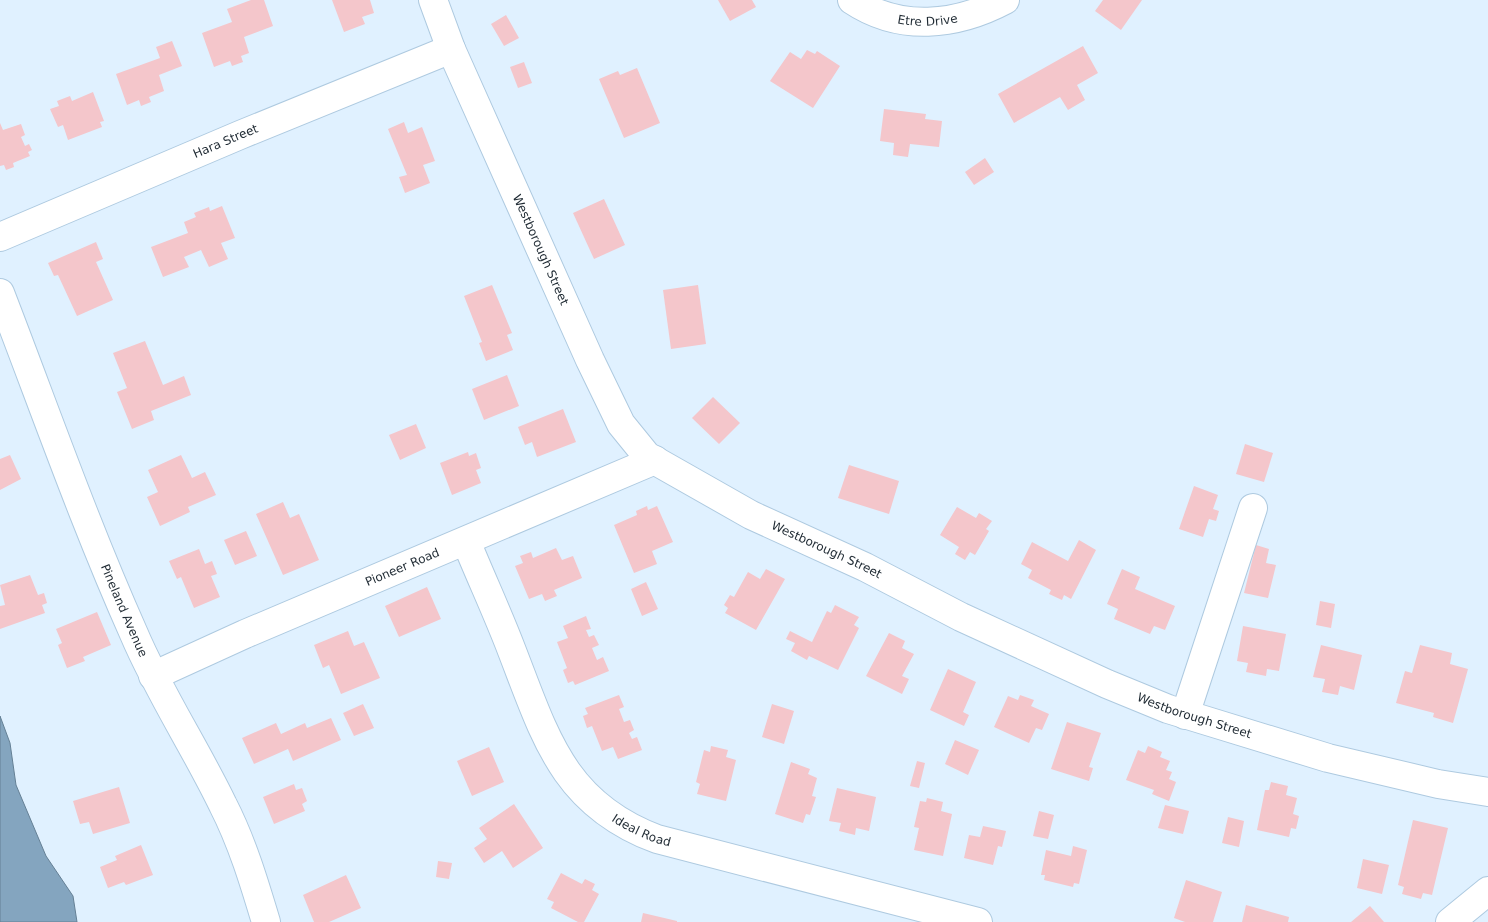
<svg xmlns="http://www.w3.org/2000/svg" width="1488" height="922" font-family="'DejaVu Sans',sans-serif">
<rect width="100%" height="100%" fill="#e0f1ff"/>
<!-- water -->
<polygon fill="#84a5bf" stroke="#658095" points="0,716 10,743 16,785 46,856 73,896 77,922 0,922"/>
<!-- building -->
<g fill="#f4c6cb">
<polygon points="251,0 264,0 273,26 244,37 249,53 241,56 243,62 232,66 230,61 214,67 202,33 232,22 227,9"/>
<polygon points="332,0 370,0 374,13 362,17 365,24 344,32"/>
<polygon points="718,0 752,0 756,7 730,21"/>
<polygon points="1103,0 1142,0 1121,30 1095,11"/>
<polygon points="506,15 519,38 504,46 491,24"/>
<polygon points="172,41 182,66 159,75 164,91 149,97 151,102 141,106 139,100 127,105 116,74 160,58 156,47"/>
<polygon points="1083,46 1098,73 1077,85 1085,100 1068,110 1060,97 1014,123 998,94"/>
<polygon points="807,50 815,54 817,51 840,66 813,108 770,81 790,52 801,59"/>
<polygon points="524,62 532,83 518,88 510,67"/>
<polygon points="637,68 660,123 624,138 599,79 618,71 620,75"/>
<polygon points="93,92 104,121 100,122 102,127 68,140 63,125 58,127 50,109 59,106 57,101 70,96 72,101"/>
<polygon points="884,109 926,114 925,119 942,121 939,147 910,144 908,157 893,155 894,143 880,141"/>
<polygon points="404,122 408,133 422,127 435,161 423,165 430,183 405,193 399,177 407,175 388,129"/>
<polygon points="0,123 3,130 21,124 25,135 21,137 25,146 29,144 32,150 28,152 30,156 13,163 14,167 6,170 4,165 0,166"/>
<polygon points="985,158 994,172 974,185 965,172"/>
<polygon points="604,199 625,245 594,259 573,213"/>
<polygon points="222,206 235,238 221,243 228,259 209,267 201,250 184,257 189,267 163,277 151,247 188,233 184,222 196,217 194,213 209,207 210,211"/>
<polygon points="96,242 103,259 96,262 113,300 77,316 58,275 54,276 48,263"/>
<polygon points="492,285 512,333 507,335 513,350 486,361 479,343 482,342 464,296"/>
<polygon points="698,285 706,344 671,349 663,290"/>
<polygon points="145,341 163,385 184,376 191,395 151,411 154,420 132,429 117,392 127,388 113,353"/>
<polygon points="507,375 519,406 484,420 472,389"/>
<polygon points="713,397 740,423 719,444 692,418"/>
<polygon points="563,409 576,442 537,457 532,442 525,445 518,427"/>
<polygon points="416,424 426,448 400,460 389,435"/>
<polygon points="1245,444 1273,453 1264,482 1236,474"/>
<polygon points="468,452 469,456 476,453 481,468 476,470 481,483 452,495 440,463"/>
<polygon points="10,455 21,479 0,490 0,459"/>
<polygon points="181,455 192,478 205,472 216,495 188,507 190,512 160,526 147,497 158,492 148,470"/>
<polygon points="849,465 899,481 889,514 838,498"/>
<polygon points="1194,486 1218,495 1213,509 1219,511 1216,521 1209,519 1203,537 1179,529"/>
<polygon points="283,502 290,518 299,514 319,560 283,575 256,514"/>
<polygon points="647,506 648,510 657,506 673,542 652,551 657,564 634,573 614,525 637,515 636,511"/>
<polygon points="957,507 976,518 979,513 992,521 986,529 989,531 975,555 970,552 965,560 955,554 959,547 940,535"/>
<polygon points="246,531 257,556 235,565 224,540"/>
<polygon points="1079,540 1096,550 1071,599 1064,595 1062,600 1049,594 1051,590 1028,578 1032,570 1021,564 1032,542 1068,561"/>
<polygon points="1256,545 1269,549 1266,563 1276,565 1268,598 1244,593"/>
<polygon points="556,548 562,560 573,556 582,578 554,590 557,596 545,601 542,594 529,599 515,566 523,563 520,556 531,552 533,558"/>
<polygon points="199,549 205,564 212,561 217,574 211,576 220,597 194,608 181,577 177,579 169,561"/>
<polygon points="766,569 785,579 756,630 725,613 728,608 724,605 730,595 734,597 748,572 760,579"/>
<polygon points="1122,569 1140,577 1135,589 1175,606 1165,630 1154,626 1150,634 1114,619 1118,609 1107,604"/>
<polygon points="30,575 38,595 44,593 47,603 42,605 45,613 0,629 0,606 5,605 0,585"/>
<polygon points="646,582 658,609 642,616 631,589"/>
<polygon points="427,587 441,619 399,637 385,606"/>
<polygon points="1320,601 1335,604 1331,628 1316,625"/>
<polygon points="835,605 859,617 854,625 859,628 838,670 809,656 807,660 791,651 795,643 786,639 790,631 812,642 827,611 831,613"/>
<polygon points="97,612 111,645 83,657 85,661 67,668 58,645 62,643 56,629"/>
<polygon points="586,616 591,629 586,630 589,637 594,635 599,645 592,648 597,660 603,657 609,671 575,685 573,681 568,683 563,670 567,668 557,642 568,638 563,626"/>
<polygon points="1243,626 1286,634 1279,671 1267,669 1266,676 1246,672 1248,663 1237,661"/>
<polygon points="348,631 354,646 364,642 380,678 341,694 329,665 323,668 314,645"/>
<polygon points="889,633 905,641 902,648 914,654 902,676 909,679 902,694 866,676"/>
<polygon points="1321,645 1362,655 1354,690 1340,686 1338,695 1322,692 1325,679 1313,677"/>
<polygon points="1420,645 1452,653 1450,664 1468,669 1453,723 1433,717 1434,713 1396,703 1405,671 1412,673"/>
<polygon points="948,669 976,682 963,712 969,715 964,726 930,710"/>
<polygon points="619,695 624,707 619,709 624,722 630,720 634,730 629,733 632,739 637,737 642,750 618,759 613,747 602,751 592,726 587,728 583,716 588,714 585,708"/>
<polygon points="1020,695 1034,700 1031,706 1049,714 1042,730 1036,728 1029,743 994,727 1008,696 1018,700"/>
<polygon points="363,704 374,728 354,736 343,713"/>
<polygon points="772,704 794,711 784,744 762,737"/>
<polygon points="331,718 341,740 293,761 288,749 254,764 242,738 276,723 281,734 305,723 307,728"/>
<polygon points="1067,722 1101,733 1089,767 1093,768 1089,781 1051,769"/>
<polygon points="955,740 979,750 968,775 945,764"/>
<polygon points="711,746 728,750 726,757 736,760 726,801 697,794 700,784 696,782 704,750 710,752"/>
<polygon points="1148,746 1162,752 1160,757 1170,761 1166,770 1172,772 1169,779 1176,782 1169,801 1152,794 1154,790 1126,780 1138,750 1145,753"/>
<polygon points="489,747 504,782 472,796 457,761"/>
<polygon points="917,761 925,763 919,788 910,786"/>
<polygon points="791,762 810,769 808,774 817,778 812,796 816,797 810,815 806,814 803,823 775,814"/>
<polygon points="1271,782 1288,786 1286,795 1297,798 1293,814 1299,816 1296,829 1291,828 1289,837 1257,830 1265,790 1269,790"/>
<polygon points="294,784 296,790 302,788 307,801 302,804 305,811 274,824 263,797"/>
<polygon points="119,787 130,823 93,834 89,822 80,824 73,801"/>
<polygon points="837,788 876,797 869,831 856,828 855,835 839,831 841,823 829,821"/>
<polygon points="927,798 943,802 941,811 952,814 943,856 914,850 919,828 914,827 920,801 926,802"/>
<polygon points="514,804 543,848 513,868 502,851 484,863 474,848 487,839 479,828"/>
<polygon points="1165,805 1189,811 1183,834 1158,828"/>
<polygon points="1039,811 1054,815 1048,839 1033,836"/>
<polygon points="1228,817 1244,821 1239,847 1222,843"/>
<polygon points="1413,820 1448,828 1432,895 1423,893 1421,899 1402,894 1404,887 1398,885"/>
<polygon points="983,826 1006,831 1002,847 998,846 993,865 964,858 969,835 980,837"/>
<polygon points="141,845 153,875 126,885 124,882 108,888 100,867 117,860 115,856"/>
<polygon points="1073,846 1087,850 1079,884 1074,883 1073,887 1044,880 1045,875 1041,875 1046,850 1071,856"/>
<polygon points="1363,859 1389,865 1382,894 1357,888"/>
<polygon points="438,861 452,863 449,879 436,877"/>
<polygon points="561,873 582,884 585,879 595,884 592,890 599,894 584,922 578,922 551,908 554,902 547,899"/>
<polygon points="346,875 361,908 329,922 314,922 303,895"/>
<polygon points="1186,880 1222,892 1213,922 1185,922 1174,918"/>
<polygon points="1246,905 1289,917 1288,922 1242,922"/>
<polygon points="1370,906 1384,922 1351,922"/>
<polygon points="643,913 677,921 677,922 641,922"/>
</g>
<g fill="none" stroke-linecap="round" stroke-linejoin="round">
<!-- minor casing -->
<g stroke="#aecae0" stroke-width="30">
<g id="minor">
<path id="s1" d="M433,0L451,49L590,360L621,424L647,456L751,515L865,567L961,617L1107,684L1168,709L1328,758L1438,784L1488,792"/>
<path id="s2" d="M852,0C900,32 956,26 1005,0"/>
<path id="s3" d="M0,237L240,135L451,49"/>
<path id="s4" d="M0,293C44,407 84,522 134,634C159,693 195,747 223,805C242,842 254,882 266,922"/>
<path id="s5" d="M466,541C481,578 498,614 512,651C545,736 563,804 657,839L978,922"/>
<path id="s6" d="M153,676L245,634L655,460"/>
<polyline points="1185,715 1253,508"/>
<polyline points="1450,922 1488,891"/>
</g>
</g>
<!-- minor -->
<use href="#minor" stroke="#fff" stroke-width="28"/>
</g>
<g text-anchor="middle" stroke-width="4.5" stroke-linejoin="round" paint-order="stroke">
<!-- street labels -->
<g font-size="12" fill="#1e2932" stroke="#fcfcfc">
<text dy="4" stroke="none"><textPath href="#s2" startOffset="80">Etre Drive</textPath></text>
<text dy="4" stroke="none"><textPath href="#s3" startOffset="245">Hara Street</textPath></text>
<text dy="4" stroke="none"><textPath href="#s1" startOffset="272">Westborough Street</textPath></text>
<text dy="4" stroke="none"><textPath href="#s1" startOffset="708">Westborough Street</textPath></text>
<text dy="4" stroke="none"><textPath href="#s6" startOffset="272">Pioneer Road</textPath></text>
<text dy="4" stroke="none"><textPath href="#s4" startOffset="341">Pineland Avenue</textPath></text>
<text dy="4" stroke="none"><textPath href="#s1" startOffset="1112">Westborough Street</textPath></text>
<text dy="4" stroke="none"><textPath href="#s5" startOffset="349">Ideal Road</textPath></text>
</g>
</g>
</svg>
